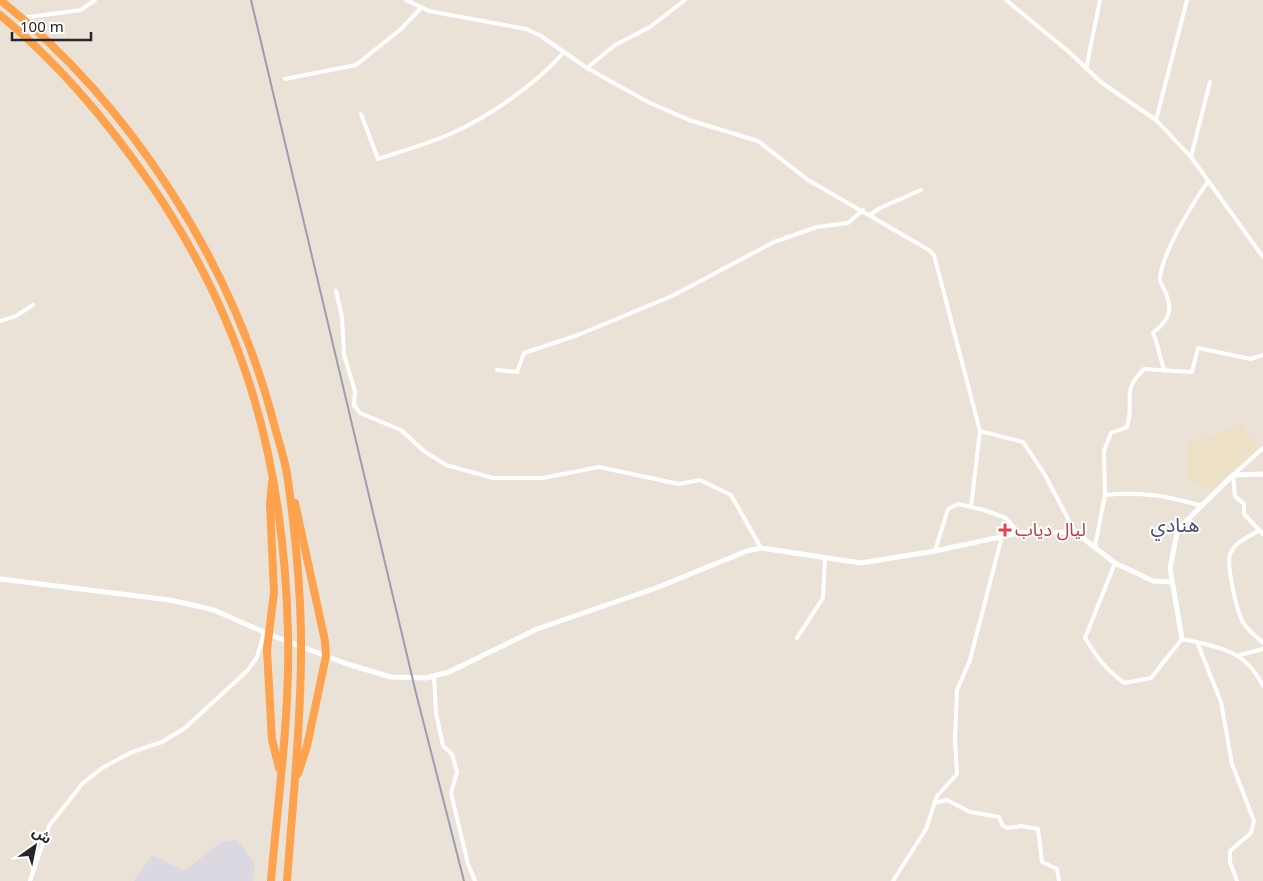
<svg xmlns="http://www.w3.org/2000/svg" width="1263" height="881" font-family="'Noto Sans','Noto Sans Arabic',sans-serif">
<rect width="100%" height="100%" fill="#eae2d7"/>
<!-- industrial -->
<polygon fill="#dbd8e1" points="237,840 255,864 253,881 134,881 152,855 184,871 220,843"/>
<!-- education -->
<polygon fill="#ece1c6" points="1240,424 1258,449 1210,490 1187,479 1188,442 1204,439"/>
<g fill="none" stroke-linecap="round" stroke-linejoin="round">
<!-- minor -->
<g stroke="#fff" stroke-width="4">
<polyline points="406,0 429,11 526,29 541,36 587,68 648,102 689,120 758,141 808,180 929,250 934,255 980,431 1023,442 1045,475 1075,532"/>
<polyline points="1006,0 1069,52 1102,83 1156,120 1191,157 1263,257"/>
<polyline points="22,18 81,10 95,0"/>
<polyline points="587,68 615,45 650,27 685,0"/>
<polyline points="1086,69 1100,0"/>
<polyline points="285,79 356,65 401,29 420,9"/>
<path d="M361,114L378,159C402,151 427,144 450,134C489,117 536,84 564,52"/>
<polyline points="1156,120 1187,0"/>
<polyline points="1191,157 1210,82"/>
<polyline points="870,215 880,208 921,190"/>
<polyline points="336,291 342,317 344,355 355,391 354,405 360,413 401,430 424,451 446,465 493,478 543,478 599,467 679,484 700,480 731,495 761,548"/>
<polyline points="0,321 16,316 33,305"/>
<polyline points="497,370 517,372 524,353 578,335 672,296 774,242 817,227 848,223 863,210"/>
<path d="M1165,371C1159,358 1159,346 1153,333C1171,318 1174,309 1163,287C1161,283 1159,280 1160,277C1164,249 1192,205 1208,181"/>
<polyline points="1263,448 1233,475 1235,496 1244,504 1244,514 1263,534"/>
<path d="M1105,495C1141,491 1167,496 1202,506"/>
<polyline points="971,507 980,431"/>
<path d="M1258,531C1248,537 1236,542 1231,552C1225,563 1237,613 1244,624C1249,631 1257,637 1263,643"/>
<path d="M1095,546L1105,495L1104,451L1111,433L1127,427C1136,399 1119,394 1144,369L1192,372L1198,348L1251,359L1263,355"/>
<polyline points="935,551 948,509 958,504 984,510 1006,518 1019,533"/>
<path d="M1115,563L1085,638C1099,660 1104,667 1124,683L1151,678L1182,639C1218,647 1245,649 1263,686"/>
<polyline points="797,638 823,598 825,558"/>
<polyline points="1197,642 1221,702 1232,764 1254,821 1251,833 1230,851 1230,862 1237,881"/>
<polyline points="1240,655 1263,649"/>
<polyline points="434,676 436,713 443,746 452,754 457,772 451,793 468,864 475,881"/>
<polyline points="934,803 947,800 970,812 999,817 1003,826 1008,828 1021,826 1038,829 1042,862 1057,869 1059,881"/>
<polyline points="30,881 49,826 82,784 102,768 132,752 162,742 185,728 248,670 257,657 264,633"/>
<polyline points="893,881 926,829 937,796 957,774 955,739 957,690 970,660 1002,536"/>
</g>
<!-- tertiary -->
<g stroke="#fff" stroke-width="5">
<polyline points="0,579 170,600 214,610 268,634 347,664 391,677 426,678 449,672 537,629 656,588 747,551 761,548 861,563 935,551 1019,533 1075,532 1115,563 1153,581 1172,582"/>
<polyline points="1182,639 1170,568 1178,529 1233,475 1263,474"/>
</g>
<!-- motorway -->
<g stroke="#fea24e" stroke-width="8">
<path d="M0,0C130,103 233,264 274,424C279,443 286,462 288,481C295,531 300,582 301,632C302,715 293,799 287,881"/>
<path d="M0,15C58,62 108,122 150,183C246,323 284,463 288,633C290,715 278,799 271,881"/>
<polyline points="272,482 270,504 274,592 267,650 272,740 279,768"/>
<polyline points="295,503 325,641 326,656 307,746 298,774"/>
</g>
<!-- rail -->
<polyline stroke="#9b9db1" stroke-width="2" points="251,0 416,693 464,881"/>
</g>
<!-- markers -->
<path fill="#e0444e" stroke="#fff" stroke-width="2" d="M1002.5 522.5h5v5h5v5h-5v5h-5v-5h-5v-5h5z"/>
<g text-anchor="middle" stroke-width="4" stroke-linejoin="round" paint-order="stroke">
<!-- health labels -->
<g font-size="18" fill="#be3a42" stroke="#fff" text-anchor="start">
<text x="1015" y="536">ليال دياب</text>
</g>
<!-- quarter labels -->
<g font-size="20" fill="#484e76" stroke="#fff">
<text x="1175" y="532">هنادي</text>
</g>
</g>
<!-- north arrow -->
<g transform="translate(35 846) rotate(33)" stroke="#ffffff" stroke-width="4" paint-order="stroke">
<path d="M0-4L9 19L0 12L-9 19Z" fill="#262626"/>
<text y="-8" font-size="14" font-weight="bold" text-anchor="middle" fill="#262626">ش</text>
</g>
<!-- scale -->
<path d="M12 32v8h79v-8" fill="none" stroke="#262626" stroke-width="2.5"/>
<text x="20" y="32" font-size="15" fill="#262626" stroke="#ffffff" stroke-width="4" paint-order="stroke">100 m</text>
</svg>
